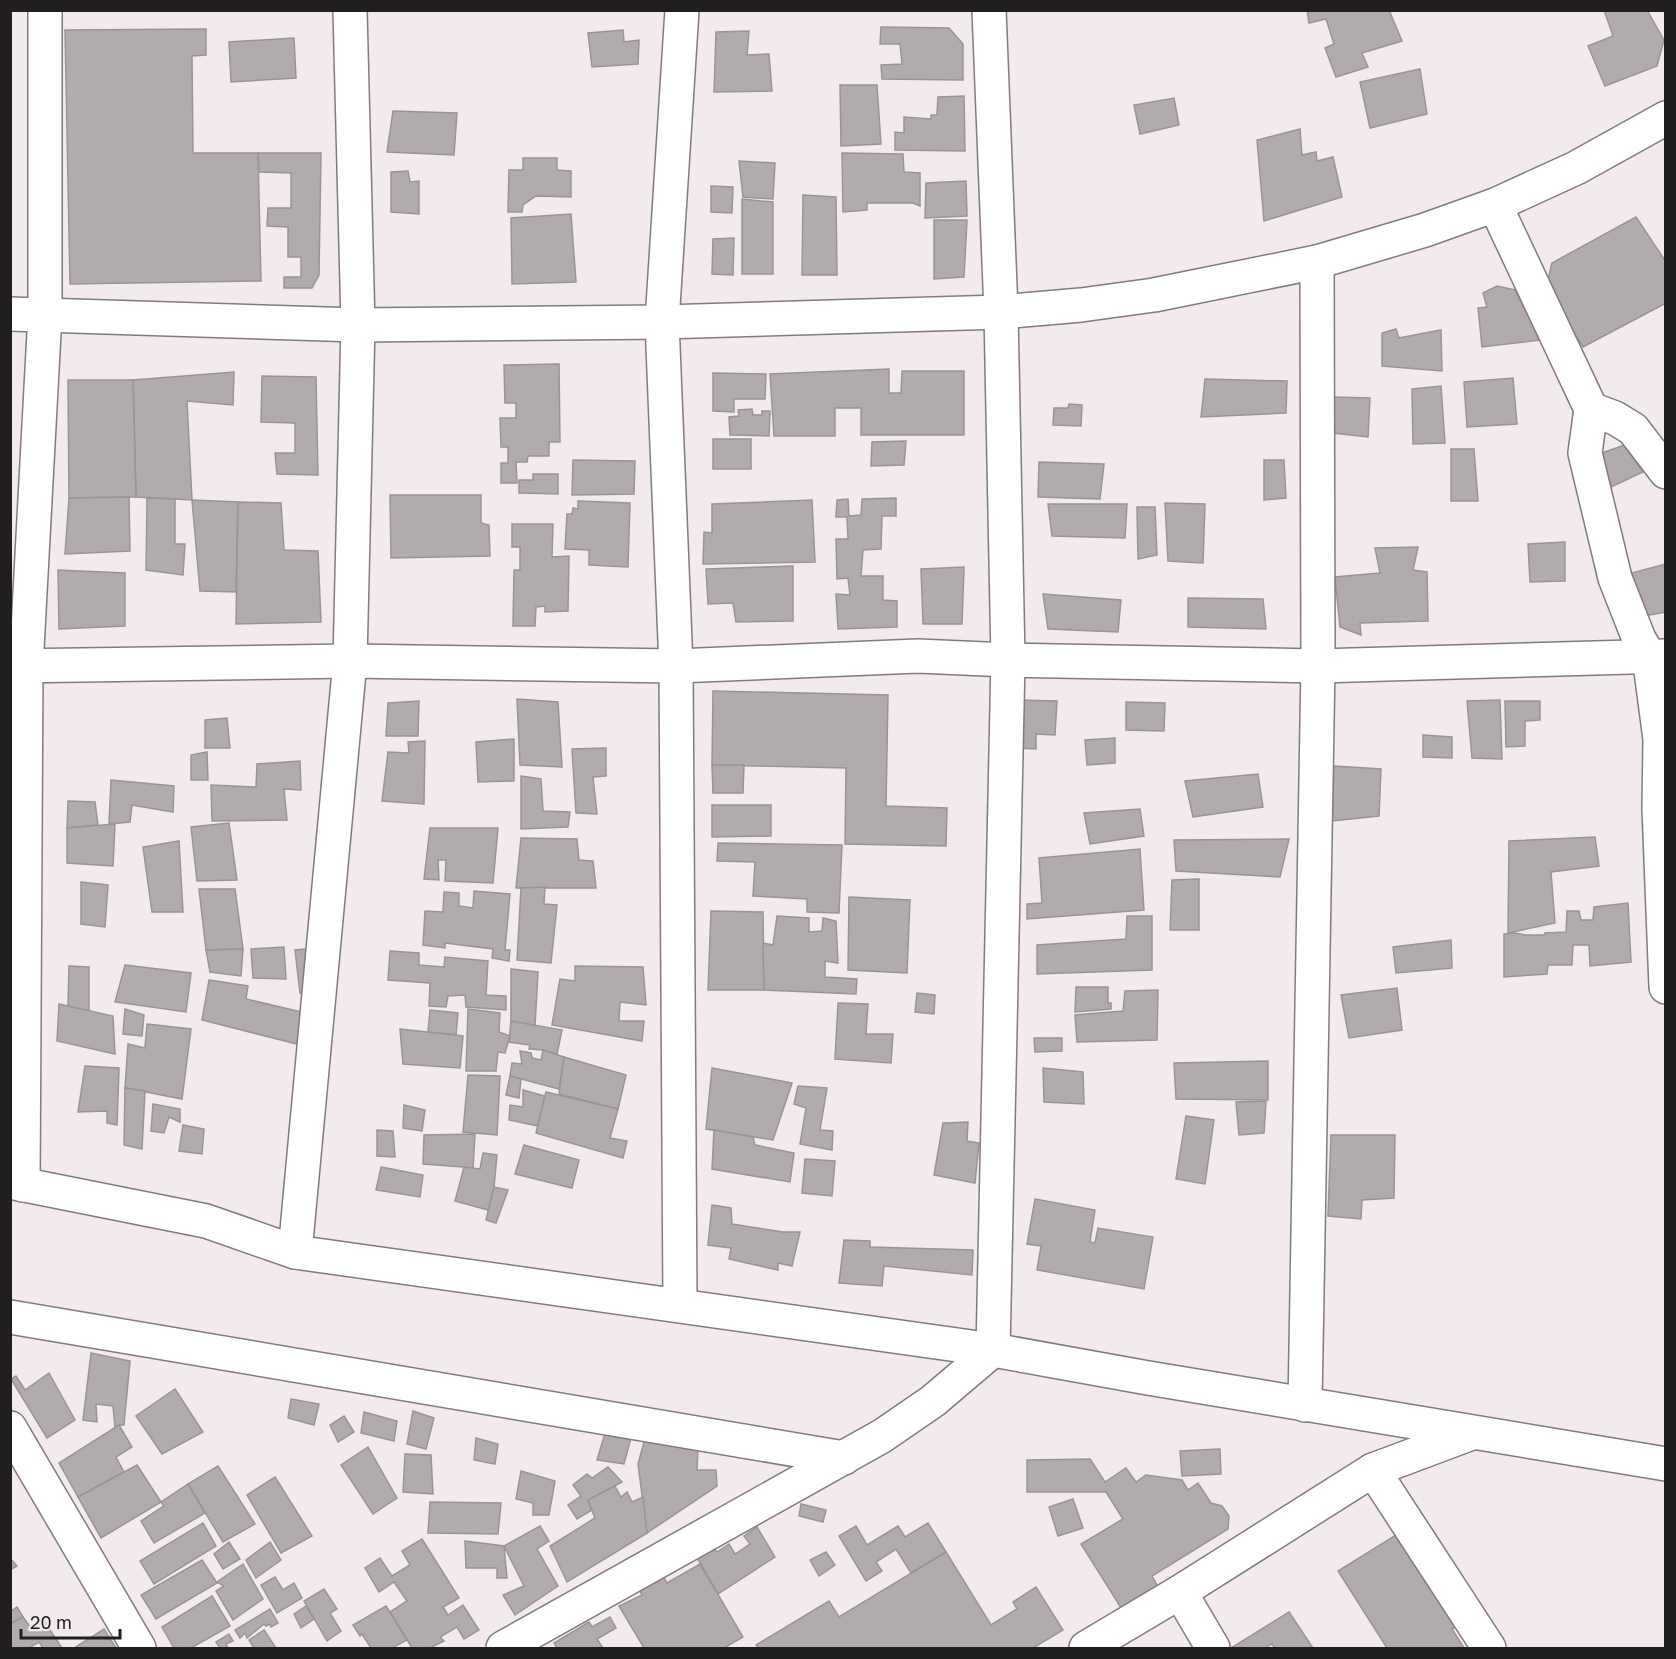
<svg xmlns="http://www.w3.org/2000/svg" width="1676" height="1659" font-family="'Golos Text',sans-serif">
<rect width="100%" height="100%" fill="#f2eaeb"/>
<!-- building -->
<g fill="#b2abac" stroke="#9b9495" stroke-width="1.5">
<polygon points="1307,10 1389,10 1402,41 1362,53 1368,67 1336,77 1325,48 1334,44 1326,19 1309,23"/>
<polygon points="1604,10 1647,10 1664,40 1657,66 1605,86 1588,46 1613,36"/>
<polygon points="881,27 949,28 963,44 963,80 882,79 881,65 902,64 900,44 880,44"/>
<polygon points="206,29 206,55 192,56 193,153 258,153 261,281 70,284 65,30"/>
<polygon points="623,30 624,42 639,40 638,64 592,67 588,33"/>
<polygon points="749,31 747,55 769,54 772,91 714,92 716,32"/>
<polygon points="294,38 296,78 231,82 229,42"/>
<polygon points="1420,69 1427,114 1370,128 1360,82"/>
<polygon points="840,85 877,85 881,144 841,146"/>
<polygon points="964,96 965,151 895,150 895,132 904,133 904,117 931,119 931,115 937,115 938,97"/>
<polygon points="1174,98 1179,125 1140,134 1134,105"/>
<polygon points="393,111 457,113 454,155 387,152"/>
<polygon points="1300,129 1302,155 1316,152 1317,161 1333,157 1342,197 1264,221 1257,140"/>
<polygon points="258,153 321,153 319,275 312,288 284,288 284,277 301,277 301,257 288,257 288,227 267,226 268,208 291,208 291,173 259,172"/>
<polygon points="842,153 903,154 904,172 920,173 920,206 913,203 867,203 867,210 843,212"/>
<polygon points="523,158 557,158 557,170 571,171 571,197 536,196 523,205 522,212 508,212 509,170 523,170"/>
<polygon points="739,161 775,163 773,199 743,197"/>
<polygon points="408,171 410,182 419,181 419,214 391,212 391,172"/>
<polygon points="966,181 967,216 925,218 926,183"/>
<polygon points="711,186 733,187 732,213 711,212"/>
<polygon points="803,195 836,197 837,275 802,275"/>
<polygon points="742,199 773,202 773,274 742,274"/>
<polygon points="571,214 576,282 512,284 511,218"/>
<polygon points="1636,217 1666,262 1666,303 1583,347 1546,288 1552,263"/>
<polygon points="934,220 967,220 964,277 934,279"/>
<polygon points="734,238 733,275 712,274 713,239"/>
<polygon points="1497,286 1515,290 1541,340 1482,347 1478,308 1487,307 1483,293"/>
<polygon points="1396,329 1399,338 1441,330 1442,371 1382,366 1382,333"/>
<polygon points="559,364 560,442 549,442 549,456 528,456 527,462 516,462 517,483 501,483 501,463 508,463 508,447 501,447 500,418 516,418 516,403 505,403 504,365"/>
<polygon points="889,369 889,393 901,393 902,371 964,371 964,435 861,435 861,408 835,408 835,436 774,436 770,374"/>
<polygon points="234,372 233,405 187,401 192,500 136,497 133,380"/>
<polygon points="713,373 766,374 765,399 734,399 734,412 713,411"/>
<polygon points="262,376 316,377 318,475 277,474 275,453 295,453 295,423 261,422"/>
<polygon points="1513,378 1517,424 1467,427 1464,382"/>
<polygon points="1205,379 1287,381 1286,413 1201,417"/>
<polygon points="68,380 133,380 136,497 69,498"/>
<polygon points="1441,386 1445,443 1413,444 1412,389"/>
<polygon points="1331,397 1370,398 1368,437 1333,433"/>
<polygon points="1069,404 1082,405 1081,426 1053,425 1054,408 1068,408"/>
<polygon points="752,409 753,415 762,415 762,411 770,411 769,436 730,435 729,417 739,416 738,410"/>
<rect x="713" y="439" width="38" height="30"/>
<polygon points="906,441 904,465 871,466 872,442"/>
<polygon points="1625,445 1643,472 1611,487 1596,455"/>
<polygon points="1451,449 1474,449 1478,501 1451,501"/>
<polygon points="573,460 635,461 634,494 572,495"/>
<polygon points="1264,460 1284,460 1286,498 1264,500"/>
<polygon points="1039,462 1104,464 1100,499 1038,497"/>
<polygon points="533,474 558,474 558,494 519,493 519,480 533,480"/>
<polygon points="390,495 481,495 481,523 489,525 490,556 391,558"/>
<polygon points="129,497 130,551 65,554 69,498"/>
<polygon points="147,498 175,499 175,544 185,544 183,575 146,570"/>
<polygon points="896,498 896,516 882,516 881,549 863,550 861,576 883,576 883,600 897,601 897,627 838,629 836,594 850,595 848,578 837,579 836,539 848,539 847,517 836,517 837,500 848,499 849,516 861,515 862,499"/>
<polygon points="192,500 238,502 236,592 200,591"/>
<polygon points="812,500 815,562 703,564 704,532 712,533 712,504"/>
<polygon points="578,501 630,503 628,567 589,565 589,550 565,549 567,514 572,514 573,508 578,509"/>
<polygon points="238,502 281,503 284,550 318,551 321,622 236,624"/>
<polygon points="1165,503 1205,504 1203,563 1168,561"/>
<polygon points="1048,504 1127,504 1125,538 1052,536"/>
<polygon points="1137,507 1155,507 1157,555 1138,559"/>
<polygon points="512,524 553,524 552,557 569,556 568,611 545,612 545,606 536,607 535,626 513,626 514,570 520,570 520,547 512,547"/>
<polygon points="1565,542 1565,581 1530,582 1528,544"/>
<polygon points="1418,547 1413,570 1427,572 1428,621 1360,623 1361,635 1340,627 1335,577 1380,573 1375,548"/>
<polygon points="1666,564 1666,612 1638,617 1624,575"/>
<polygon points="793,566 793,621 736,622 733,603 708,604 706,569"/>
<polygon points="964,567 962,624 923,624 921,569"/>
<polygon points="58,570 125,573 125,626 59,629"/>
<polygon points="1043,594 1121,600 1118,632 1048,629"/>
<polygon points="1188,598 1263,599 1266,629 1188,627"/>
<polygon points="713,691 888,695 886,806 947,808 946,846 845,844 846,768 712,765"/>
<polygon points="517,699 558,702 562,767 520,765"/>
<polygon points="1018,700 1057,701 1055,735 1036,734 1036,749 1017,748"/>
<polygon points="1500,700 1502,759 1472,758 1467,701"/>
<polygon points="419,701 418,736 386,736 388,703"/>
<polygon points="1505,701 1540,701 1540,720 1525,721 1525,746 1506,747"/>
<polygon points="1126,702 1165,703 1164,731 1126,730"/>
<polygon points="227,718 230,748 205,748 205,720"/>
<polygon points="1423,735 1452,737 1452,758 1423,757"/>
<polygon points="1115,738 1115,763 1087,765 1085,740"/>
<polygon points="514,739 514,781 478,782 476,742"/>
<polygon points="425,741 424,804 382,801 388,752 409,753 408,742"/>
<polygon points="606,748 606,776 593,777 597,814 576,813 572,749"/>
<polygon points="207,752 208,780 191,780 191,755"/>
<polygon points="300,761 301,790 284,789 287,820 212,821 211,785 256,787 257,764"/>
<polygon points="712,765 744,765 743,793 713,793"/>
<polygon points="1334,766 1381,769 1379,816 1332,821"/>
<polygon points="1258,774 1263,807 1193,817 1185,781"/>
<polygon points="521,776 541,779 543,811 570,812 568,827 521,829"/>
<polygon points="111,780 174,786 173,812 132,805 130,822 109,824"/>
<polygon points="68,801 95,802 98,825 67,828"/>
<polygon points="712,805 771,805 771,836 712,837"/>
<polygon points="1140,809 1144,836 1090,844 1084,813"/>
<polygon points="229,823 237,880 197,881 191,827"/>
<polygon points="115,824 113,866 67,863 67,828"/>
<polygon points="430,828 498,828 493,883 445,881 446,860 438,860 439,880 424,879"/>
<polygon points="1595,837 1599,866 1551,872 1555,923 1508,933 1509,841"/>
<polygon points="521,838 577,839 579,860 593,861 596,888 516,888"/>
<polygon points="1289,839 1280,877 1176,871 1174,840"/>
<polygon points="179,841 183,912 152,912 143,847"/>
<polygon points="718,843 842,845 839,913 807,912 807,899 753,896 755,862 717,861"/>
<polygon points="1140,849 1144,910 1027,919 1027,904 1042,903 1039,858"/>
<polygon points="1199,879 1199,930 1170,930 1172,880"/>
<polygon points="81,882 108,885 105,927 81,924"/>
<polygon points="545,887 544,904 557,905 551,963 517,960 521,888"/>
<polygon points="199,889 235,889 243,949 206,950"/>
<polygon points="474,891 510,894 505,950 510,950 509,961 492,958 493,949 445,943 445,948 423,945 425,911 443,912 444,892 459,893 459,906 473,908"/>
<polygon points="849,897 910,900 907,973 848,970"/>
<polygon points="1628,903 1631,962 1590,966 1589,945 1573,945 1572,965 1548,965 1547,974 1504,977 1504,934 1515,933 1525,935 1544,935 1545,933 1566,932 1567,911 1579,911 1581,920 1593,920 1594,907"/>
<polygon points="711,911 763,912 764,990 708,990"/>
<polygon points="777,916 809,918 809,932 822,931 823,918 836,921 838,963 825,961 825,977 857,979 856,994 764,990 763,943 773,945"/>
<polygon points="1127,916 1152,916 1152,970 1037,974 1037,945 1126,939"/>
<polygon points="1451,940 1452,968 1396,973 1393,947"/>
<polygon points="284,947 286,979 253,978 251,949"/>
<polygon points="315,948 317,996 300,993 295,950"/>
<polygon points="243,949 241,976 210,972 206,950"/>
<polygon points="390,951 419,953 419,965 444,967 445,957 488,961 486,995 506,996 506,1010 466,1007 465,995 448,996 446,1007 429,1006 430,983 388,980"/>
<polygon points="125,965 191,973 186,1012 115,1002"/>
<polygon points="69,966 89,967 89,1011 68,1007"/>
<polygon points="575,966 643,967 646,1005 620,1002 619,1021 644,1021 642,1041 552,1025 560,979 575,981"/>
<polygon points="511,969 538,972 535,1026 511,1021"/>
<polygon points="209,980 248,986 246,999 306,1013 297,1044 202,1020"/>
<polygon points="1076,987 1108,987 1108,1003 1111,1003 1111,1009 1075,1012"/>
<polygon points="1397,988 1402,1030 1349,1038 1341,995"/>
<polygon points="1158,990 1157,1040 1077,1042 1075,1015 1123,1011 1125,991"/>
<polygon points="917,993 935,995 934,1014 915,1012"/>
<polygon points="838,1003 868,1004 866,1034 893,1034 891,1063 835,1059"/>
<polygon points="59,1004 113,1016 115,1054 57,1041"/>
<polygon points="125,1009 144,1015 142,1036 123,1034"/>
<polygon points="468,1009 500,1013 499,1032 510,1036 505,1053 498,1052 496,1071 466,1071"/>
<polygon points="430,1010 458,1013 456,1035 428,1032"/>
<polygon points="511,1021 562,1030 557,1054 543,1050 529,1049 530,1045 509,1042"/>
<polygon points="147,1024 191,1029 182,1099 125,1088 128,1044 145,1048"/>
<polygon points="400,1029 463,1036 460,1068 403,1064"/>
<polygon points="1034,1038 1062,1038 1062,1051 1035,1052"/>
<polygon points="543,1050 564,1057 559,1089 510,1076 512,1063 522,1064 520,1051 531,1053 532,1058 541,1060"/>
<polygon points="564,1057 626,1075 618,1109 559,1094"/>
<polygon points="1268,1061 1268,1100 1176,1099 1174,1063"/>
<polygon points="85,1066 119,1068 117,1125 107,1123 107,1111 78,1112"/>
<polygon points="712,1068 792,1083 773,1140 706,1129"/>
<polygon points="1043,1068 1083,1072 1084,1104 1044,1102"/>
<polygon points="468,1075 500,1076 497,1135 463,1132"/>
<polygon points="510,1076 521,1079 519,1098 506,1095"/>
<polygon points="798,1086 827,1088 820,1130 833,1131 832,1150 800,1144 806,1108 794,1104"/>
<polygon points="125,1088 145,1091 142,1149 124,1145"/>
<polygon points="523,1090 545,1096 538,1126 509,1120 510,1105 523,1107"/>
<polygon points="546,1092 618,1109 610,1138 627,1141 623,1158 536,1133"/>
<polygon points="1266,1101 1264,1133 1239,1135 1236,1102"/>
<polygon points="153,1104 180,1109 180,1122 169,1117 164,1133 151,1131"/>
<polygon points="404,1105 425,1110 422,1131 403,1128"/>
<polygon points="1186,1116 1214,1120 1205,1184 1176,1179"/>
<polygon points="968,1122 967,1141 979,1143 975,1183 934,1175 943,1123"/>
<polygon points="183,1125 204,1129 202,1154 179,1151"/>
<polygon points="377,1130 393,1131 395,1157 377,1156"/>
<polygon points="714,1130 753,1137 755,1145 794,1153 790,1182 712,1169"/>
<polygon points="475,1134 473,1169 464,1167 423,1164 424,1135"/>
<polygon points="1331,1135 1395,1135 1394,1198 1362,1200 1361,1219 1328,1216"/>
<polygon points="524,1145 579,1160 572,1188 515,1174"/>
<polygon points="483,1153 497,1155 494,1187 488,1210 455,1201 464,1167 480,1169"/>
<polygon points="805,1159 835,1161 832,1196 802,1193"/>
<polygon points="381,1167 423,1175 420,1197 376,1190"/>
<polygon points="494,1187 508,1190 496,1223 486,1220"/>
<polygon points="1035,1199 1095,1210 1090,1242 1095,1243 1098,1228 1153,1237 1144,1289 1037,1270 1041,1246 1027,1244"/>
<polygon points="712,1205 731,1208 732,1224 783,1232 800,1232 792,1266 778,1263 778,1270 729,1259 731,1248 708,1245"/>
<polygon points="844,1240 870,1241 870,1247 973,1250 972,1275 884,1266 882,1286 839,1283"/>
<polygon points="91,1353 130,1361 124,1425 119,1425 115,1428 113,1406 96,1404 97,1422 83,1420"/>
<polygon points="49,1373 75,1420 47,1438 11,1379 16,1376 25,1390"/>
<polygon points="175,1389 203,1432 162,1454 136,1416"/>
<polygon points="291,1399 319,1404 314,1425 288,1418"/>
<polygon points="413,1411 434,1418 426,1449 407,1444"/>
<polygon points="364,1412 397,1421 394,1441 361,1433"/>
<polygon points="344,1416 354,1432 338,1442 330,1425"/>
<polygon points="119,1425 132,1447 116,1457 124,1472 78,1497 59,1463"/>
<polygon points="606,1430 632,1434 624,1464 597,1460"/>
<polygon points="476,1438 498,1444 495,1464 474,1460"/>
<polygon points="644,1442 698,1448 697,1470 716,1470 717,1486 647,1533 638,1464"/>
<polygon points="368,1447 397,1498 373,1514 341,1465"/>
<polygon points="1220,1449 1221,1474 1182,1476 1180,1451"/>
<polygon points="405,1454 431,1455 433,1494 403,1492"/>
<polygon points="1090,1459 1105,1482 1126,1468 1136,1482 1146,1475 1182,1480 1188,1490 1198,1483 1211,1503 1222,1506 1229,1516 1228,1529 1152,1576 1164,1597 1128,1619 1081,1544 1123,1519 1106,1492 1027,1492 1027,1460"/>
<polygon points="137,1465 161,1502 101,1538 78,1497"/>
<polygon points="218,1466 255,1524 223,1542 188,1484"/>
<polygon points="608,1467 622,1482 588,1500 592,1510 577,1519 568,1505 581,1496 573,1485 587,1474 592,1478"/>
<polygon points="521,1471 555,1481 549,1515 533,1515 533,1503 516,1499"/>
<polygon points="275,1477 312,1536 281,1553 247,1495"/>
<polygon points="188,1484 205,1513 154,1543 141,1521 164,1506 161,1502"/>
<polygon points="615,1486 621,1497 627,1492 632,1502 643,1497 647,1533 567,1582 550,1546 595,1518 588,1500"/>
<polygon points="1073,1499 1083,1528 1058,1536 1049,1507"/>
<polygon points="430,1502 501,1503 498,1534 428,1533"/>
<polygon points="801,1504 826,1510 823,1522 799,1516"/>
<polygon points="203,1523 216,1546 154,1584 140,1561"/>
<polygon points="928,1523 946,1552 911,1573 896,1549 876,1562 882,1571 866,1581 839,1536 856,1526 867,1545 898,1526 905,1537"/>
<polygon points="540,1526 549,1541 537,1549 558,1586 515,1615 503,1595 524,1586 504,1546"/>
<polygon points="757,1527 775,1557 718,1594 696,1556 711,1546 717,1552 729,1544 735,1554 750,1544 744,1536"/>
<polygon points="1396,1535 1464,1622 1452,1629 1464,1648 1387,1648 1338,1571"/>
<polygon points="422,1539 459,1598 443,1607 448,1615 463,1605 479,1630 464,1639 457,1627 440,1637 444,1641 430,1648 412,1648 390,1612 407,1601 394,1582 379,1592 365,1568 380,1558 392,1576 410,1565 402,1551"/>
<polygon points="465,1541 504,1546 507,1578 497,1578 497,1568 466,1568"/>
<polygon points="229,1542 240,1559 223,1569 214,1554"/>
<polygon points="270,1542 281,1560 256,1578 246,1560"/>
<polygon points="826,1552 835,1565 819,1576 810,1560"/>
<polygon points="946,1552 991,1625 1017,1609 1013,1602 1036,1587 1063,1630 1033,1648 758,1648 756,1645 829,1601 839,1617"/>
<polygon points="10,1558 17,1566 10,1570"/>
<polygon points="202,1560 217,1583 156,1619 141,1595"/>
<polygon points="243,1564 263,1599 233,1620 216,1591 224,1586 217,1582"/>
<polygon points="700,1564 743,1637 724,1648 644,1648 619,1606 642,1595 638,1587 662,1574 667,1583"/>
<polygon points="275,1577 283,1590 294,1583 302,1598 277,1613 261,1585"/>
<polygon points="324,1589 337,1609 330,1613 341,1631 327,1641 304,1601"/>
<polygon points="212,1596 230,1626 191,1648 174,1648 162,1627"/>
<polygon points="306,1606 314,1619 301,1628 294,1614"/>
<polygon points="386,1606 407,1640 392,1648 371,1648 362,1634 360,1636 353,1625"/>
<polygon points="17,1607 23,1617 10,1624 10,1612"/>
<polygon points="270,1609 278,1623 271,1627 270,1624 266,1626 264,1624 247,1638 245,1633 240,1638 235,1630"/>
<polygon points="1289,1612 1313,1648 1275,1648 1272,1644 1265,1648 1231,1648"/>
<polygon points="23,1617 31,1628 44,1621 62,1648 43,1648 39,1642 29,1648 10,1648 10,1624"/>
<polygon points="610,1617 616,1628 597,1639 603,1648 557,1648 554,1643 589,1622 592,1627"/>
<polygon points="104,1629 116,1648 74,1648"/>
<polygon points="264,1630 276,1648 254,1648 249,1640"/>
<polygon points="229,1634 233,1641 226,1644 228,1648 219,1648 220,1648 216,1642"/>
</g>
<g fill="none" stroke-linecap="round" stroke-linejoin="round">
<!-- minor casing -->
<g stroke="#827b7c" stroke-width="36">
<g id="minor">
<polyline points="1495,205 1591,409 1585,453 1615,578 1639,639 1649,656 1660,739 1659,808 1666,987"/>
<polyline points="10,314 358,325 662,322 1001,312 1081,305 1154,295 1317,262 1425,230 1495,205 1576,168 1666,118"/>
<polyline points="1591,409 1615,418 1633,429 1666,472"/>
<polyline points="10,666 350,661 676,666 918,656 1008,660 1318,666 1666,656"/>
<polyline points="10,1182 206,1221 295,1252 993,1350 1148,1378 1666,1464"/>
<polyline points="23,1185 26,667 45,314 45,10"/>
<polyline points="295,1252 350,661 358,325 350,10"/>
<polyline points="680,1305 676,666 662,322 682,10"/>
<polyline points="10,1317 844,1458"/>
<polyline points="1305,1405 1318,666 1317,262"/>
<polyline points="10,1428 139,1648"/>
<polyline points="1373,1470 1489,1648"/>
<polyline points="1180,1592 1213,1648"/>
<polyline points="503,1648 882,1436 933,1401 993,1350 1008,660 1001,312 989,10"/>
<polyline points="1086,1648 1180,1592 1373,1470 1472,1433"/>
</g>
</g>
<!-- minor -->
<use href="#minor" stroke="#fff" stroke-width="33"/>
</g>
<!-- border -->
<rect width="1676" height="1659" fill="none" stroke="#211e1f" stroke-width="24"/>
<!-- scale -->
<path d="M21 1629v9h99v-9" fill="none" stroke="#211e1f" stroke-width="3"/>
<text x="30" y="1629" font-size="18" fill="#211e1f" stroke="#f2eaeb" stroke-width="4.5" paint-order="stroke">20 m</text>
</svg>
